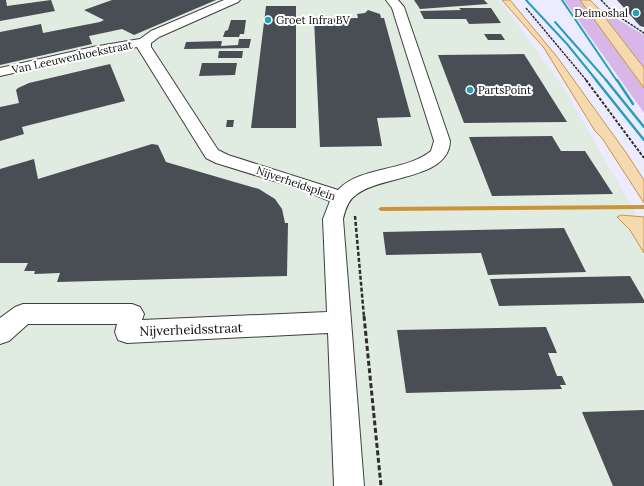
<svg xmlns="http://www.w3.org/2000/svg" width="644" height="486" font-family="Lora,serif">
<rect width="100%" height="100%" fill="#ecebff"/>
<!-- industrial -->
<polygon fill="#e0ebe1" points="0,0 498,0 506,8 565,90 644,228 644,486 0,486"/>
<!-- green -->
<g fill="#d9b6e8">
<polygon points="564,0 580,0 644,88 644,113"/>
<polygon points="597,7 644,35 644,68"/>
</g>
<!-- water -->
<g fill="#f5dab1" stroke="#cb9439">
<polygon points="502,0 510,0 558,58 627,154 644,180 644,203 602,138 595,131 544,48"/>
<polygon points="580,0 590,0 597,7 644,68 644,88"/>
<polygon points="621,215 644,217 644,253 630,230 617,217"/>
</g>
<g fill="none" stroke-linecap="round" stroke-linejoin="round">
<!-- stream -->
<polygon fill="#cb9439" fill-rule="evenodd" points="644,205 644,209 381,211 378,209 381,207"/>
</g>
<!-- building -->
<g fill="#494d54">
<polygon points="0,0 6,0 7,6 51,0 55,11 0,21"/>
<polygon points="112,0 216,0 134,35 122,29 89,36 92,44 0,65 0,32 41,24 43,33 100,22 104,20 84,10"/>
<polygon points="414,0 484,0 488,4 420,9"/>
<polygon points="617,0 644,0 644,27 640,26"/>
<polygon points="266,6 296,6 296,128 251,128"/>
<polygon points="459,8 491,8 501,23 469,24 466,19 424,19 420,11 461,10"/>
<polygon points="368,10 380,14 381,18 384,18 411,117 377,118 382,146 320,147 314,19 358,18 357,14 365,13"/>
<polygon points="231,20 246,20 244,34 240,34 239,37 223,37 225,31 228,30"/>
<polygon points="484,34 501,34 505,40 488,40"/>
<polygon points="239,39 251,39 249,48 184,49 186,42 222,41 221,46 238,45"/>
<polygon points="219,51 243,51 242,58 218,58"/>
<polygon points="524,54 567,122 464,123 438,55"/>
<polygon points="202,63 237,63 235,75 199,76"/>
<polygon points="110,64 125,101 22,127 24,134 0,141 0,107 19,103 16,90 18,88 29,83"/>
<polygon points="227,120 234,120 233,127 226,127"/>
<polygon points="552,136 561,151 585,151 613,194 492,196 469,137"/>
<polygon points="152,144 158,145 166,162 259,189 275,199 282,209 285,223 288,223 287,276 57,282 60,273 34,274 35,271 24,271 28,263 0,263 0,169 34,159 38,179"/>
<polygon points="564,228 586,272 488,275 481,253 386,255 383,232"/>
<polygon points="630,276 644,300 644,303 499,306 490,279"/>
<polygon points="546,327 557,353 548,353 557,376 562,376 566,385 560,385 562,389 406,393 397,330"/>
<polygon points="644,410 644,486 613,486 582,412"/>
</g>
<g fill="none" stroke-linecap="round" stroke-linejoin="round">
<!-- minor casing -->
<g stroke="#3f3f3f" stroke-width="2">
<path id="minor" d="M224,0H240L238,2L159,37L151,43V47L218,150L228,155L338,190C360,166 405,172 431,151L434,141L392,8L386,0H398L404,7L450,141C449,180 380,175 356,195C348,200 345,210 343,219L364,486H334L328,333L127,343L118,340L115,332L117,324H28L9,341L0,344V318L15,307L23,304H132L140,307L144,314L142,320L327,312L323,219L330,201L297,188L216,163L206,158L137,47L93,55L0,76V68L93,47L140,39L151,31Z"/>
</g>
<!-- path-far3 -->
<g stroke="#2e2e2e" stroke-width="1.5" stroke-dasharray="2.5 1" stroke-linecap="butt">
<polyline points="601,0 615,14 644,33"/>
<polyline points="526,8 587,81"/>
</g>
<!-- path-far2 -->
<polyline stroke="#2e2e2e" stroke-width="2" stroke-dasharray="3 1.5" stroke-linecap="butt" points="586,80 644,158"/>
<!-- path-far1 -->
<polyline stroke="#2e2e2e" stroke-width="2.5" stroke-dasharray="4 2" stroke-linecap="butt" points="355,216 364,317"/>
<!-- path -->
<polyline stroke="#2e2e2e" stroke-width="3" stroke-dasharray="5 2.5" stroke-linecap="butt" points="364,316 381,486"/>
<!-- minor -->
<use href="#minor" fill="#fff" fill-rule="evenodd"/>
<!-- rail-far1 -->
<g stroke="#269fba" stroke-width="2">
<polyline points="526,0 567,44 597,81"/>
<polyline points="562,0 617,81"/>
<polyline points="555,22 607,81"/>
</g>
<!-- rail -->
<g stroke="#269fba" stroke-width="2.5">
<polyline points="596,80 644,140"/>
<polyline points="606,80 644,127"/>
<polyline points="617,80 633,104"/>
</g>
</g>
<!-- markers -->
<g fill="#269fba" stroke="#fff" stroke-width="1.5">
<circle cx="636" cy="13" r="4"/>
<circle cx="268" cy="20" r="4"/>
<circle cx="470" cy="90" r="4"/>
</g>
<g text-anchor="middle" stroke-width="4" stroke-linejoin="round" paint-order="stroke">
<!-- far-poi labels -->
<g font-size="11" fill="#0c0c0c" stroke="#fff" text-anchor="start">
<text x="628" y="17" text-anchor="end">Deimoshal</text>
<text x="276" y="24">Groet Infra BV</text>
<text x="478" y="94">PartsPoint</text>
</g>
<!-- far-street labels -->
<g font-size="11" fill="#0c0c0c" stroke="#fff">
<text transform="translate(72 57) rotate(-12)" y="4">Van Leeuwenhoekstraat</text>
<text transform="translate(296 183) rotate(19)" y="4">Nijverheidsplein</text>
</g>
<!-- street labels -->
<g font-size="13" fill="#0c0c0c" stroke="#fff">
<text transform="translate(191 329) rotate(-2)" y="5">Nijverheidsstraat</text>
</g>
</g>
</svg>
